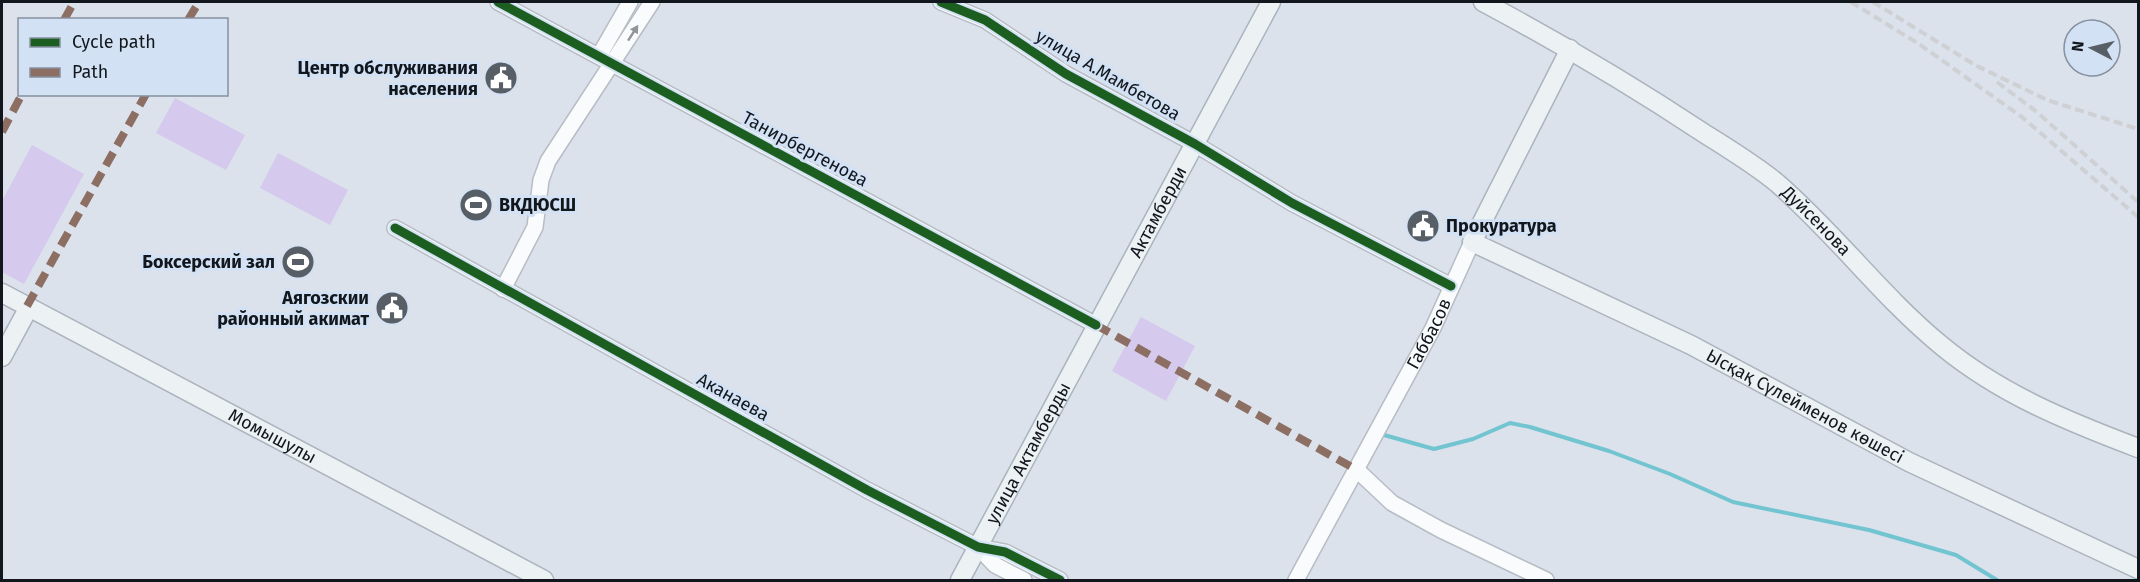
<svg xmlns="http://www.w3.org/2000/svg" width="2140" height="582" font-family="'Fira Sans',sans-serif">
<rect width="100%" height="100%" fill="#dbe2ec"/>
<!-- green -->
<g fill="#d5c9ed">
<polygon points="175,98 245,135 226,170 156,133"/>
<polygon points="32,145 84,174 24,284 2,272 2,201"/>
<polygon points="278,153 348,190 330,225 260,188"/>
<polygon points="1141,317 1195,346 1166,401 1112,371"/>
</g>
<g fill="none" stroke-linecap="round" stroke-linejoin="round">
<!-- stream -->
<polyline stroke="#72c5d0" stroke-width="4" points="1384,435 1434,449 1473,439 1510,423 1530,427 1609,451 1670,474 1733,502 1869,530 1956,555 1997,580"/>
<!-- minor casing -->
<g stroke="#b7bdc5" stroke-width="18">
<g id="minor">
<polyline points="498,2 1096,325"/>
<polyline points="941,2 985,20 1066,74 1195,144 1292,203 1451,286"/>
<polyline points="599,56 630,2"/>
<polyline points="395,228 867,490 978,547 1005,552 1060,580"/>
<polyline points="503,289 535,227 541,180 548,161 652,2"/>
<polyline points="1357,470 1392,503 1441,530 1546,580"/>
<polyline points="978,547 995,565 1024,580"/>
<path id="s1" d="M1296,580L1433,328L1472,242"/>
</g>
</g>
<!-- major casing -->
<g stroke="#aab4bd" stroke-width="21">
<g id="major">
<path id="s2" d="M1483,2C1558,42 1631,85 1702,132C1727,148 1754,164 1777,183C1836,234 1882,297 1942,346C2000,394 2069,422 2138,448"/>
<path id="s3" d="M1570,49L1472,242L1691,345L1909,462L2138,569"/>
<path id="s4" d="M2,293L544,580"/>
<polyline points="2,357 29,307"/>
<path id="s5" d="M960,580L1271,2"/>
</g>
</g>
<!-- minor -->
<use href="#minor" stroke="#fafbfc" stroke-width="15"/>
<!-- major -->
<use href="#major" stroke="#ecf1f4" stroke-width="18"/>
<!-- rail -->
<g stroke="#ced0d3" stroke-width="4" stroke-dasharray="9 4.5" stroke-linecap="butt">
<polyline points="1851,2 1919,44 2022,117 2138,217"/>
<polyline points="1873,2 1975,65 2047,100 2138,129"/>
<polyline points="1997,82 2037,112 2138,202"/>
</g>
<!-- quiet -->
<g stroke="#8d6e63" stroke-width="8" stroke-dasharray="15 8" stroke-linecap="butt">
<polyline points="64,20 74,2"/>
<polyline points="188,20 199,2"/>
<polyline points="2,132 22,94"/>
<polyline points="27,306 146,94"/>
<polyline points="1096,325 1357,470"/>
</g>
<!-- cycleway casing -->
<g stroke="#d3e1f4" stroke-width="13">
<g id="cycleway">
<polyline points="498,2 1096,325"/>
<polyline points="941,2 985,20 1066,74 1195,144 1292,203 1451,286"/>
<polyline points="395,228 867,490 978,547 1005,552 1060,580"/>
</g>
</g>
<!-- cycleway -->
<use href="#cycleway" stroke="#1b5e20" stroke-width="9"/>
</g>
<!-- one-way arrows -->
<defs><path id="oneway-solid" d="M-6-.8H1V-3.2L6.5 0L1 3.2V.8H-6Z" transform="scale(1.5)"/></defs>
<use fill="#929498" href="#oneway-solid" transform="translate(633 33) rotate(-57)"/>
<!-- icons -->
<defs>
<g id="civic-disc" transform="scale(1.725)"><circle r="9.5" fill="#585e65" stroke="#d3e1f4"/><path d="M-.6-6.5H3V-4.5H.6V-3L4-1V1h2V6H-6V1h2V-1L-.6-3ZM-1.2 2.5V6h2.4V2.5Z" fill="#fff"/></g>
<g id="stadium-disc" transform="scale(1.725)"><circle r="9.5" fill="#585e65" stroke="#d3e1f4"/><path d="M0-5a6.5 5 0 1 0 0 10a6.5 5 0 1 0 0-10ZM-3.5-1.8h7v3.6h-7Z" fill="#fff"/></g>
</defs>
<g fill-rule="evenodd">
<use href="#civic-disc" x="501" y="78"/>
<use href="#stadium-disc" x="476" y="205"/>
<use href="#civic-disc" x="1423" y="226"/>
<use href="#stadium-disc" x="298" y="262"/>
<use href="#civic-disc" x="392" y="308"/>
</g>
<g text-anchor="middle" stroke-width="6" stroke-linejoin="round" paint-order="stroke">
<!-- poi labels -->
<g font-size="18" font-weight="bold" fill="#12171d" stroke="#d3e1f4" text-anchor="end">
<text x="478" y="74">Центр обслуживания<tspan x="478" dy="21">населения</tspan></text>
<text x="499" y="211" text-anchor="start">ВКДЮСШ</text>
<text x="1446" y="232" text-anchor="start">Прокуратура</text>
<text x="275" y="268">Боксерский зал</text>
<text x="369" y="304">Аягозскии<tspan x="369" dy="21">районный акимат</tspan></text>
</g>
<!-- street labels -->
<g font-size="18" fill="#12171d" stroke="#d3e1f4">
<text transform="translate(1108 75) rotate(30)" y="6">улица А.Мамбетова</text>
<text transform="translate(805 149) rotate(28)" y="6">Танирбергенова</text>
<text dy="6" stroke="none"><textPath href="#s5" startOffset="418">Актамберди</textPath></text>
<text dy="6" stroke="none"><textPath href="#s2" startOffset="400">Дуйсенова</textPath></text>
<text dy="6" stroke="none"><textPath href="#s1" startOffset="280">Габбасов</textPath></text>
<text transform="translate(733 397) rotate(29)" y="6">Аканаева</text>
<text dy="6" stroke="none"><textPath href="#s3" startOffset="588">Ысқақ Сүлейменов көшесі</textPath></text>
<text dy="6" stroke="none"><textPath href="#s4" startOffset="306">Момышулы</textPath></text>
<text dy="6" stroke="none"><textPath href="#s5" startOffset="144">улица Актамберды</textPath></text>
</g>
</g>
<!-- border -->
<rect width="2140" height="582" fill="none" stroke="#12171d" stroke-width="6"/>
<!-- legend -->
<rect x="18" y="18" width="210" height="78" fill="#d3e1f4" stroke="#86909e" stroke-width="1.5"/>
<rect x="30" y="38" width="30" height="9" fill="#1b5e20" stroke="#86909e" stroke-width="1.5"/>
<text x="72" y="48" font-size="18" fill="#12171d">Cycle path</text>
<rect x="30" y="68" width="30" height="9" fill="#8d6e63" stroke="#86909e" stroke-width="1.5"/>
<text x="72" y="78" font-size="18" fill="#12171d">Path</text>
<!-- north arrow -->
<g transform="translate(2092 48) rotate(277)"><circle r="28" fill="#d3e1f4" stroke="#86909e" stroke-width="1.5"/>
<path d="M0-4.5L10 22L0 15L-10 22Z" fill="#585e65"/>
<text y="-9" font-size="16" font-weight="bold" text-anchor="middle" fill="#12171d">N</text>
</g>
</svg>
